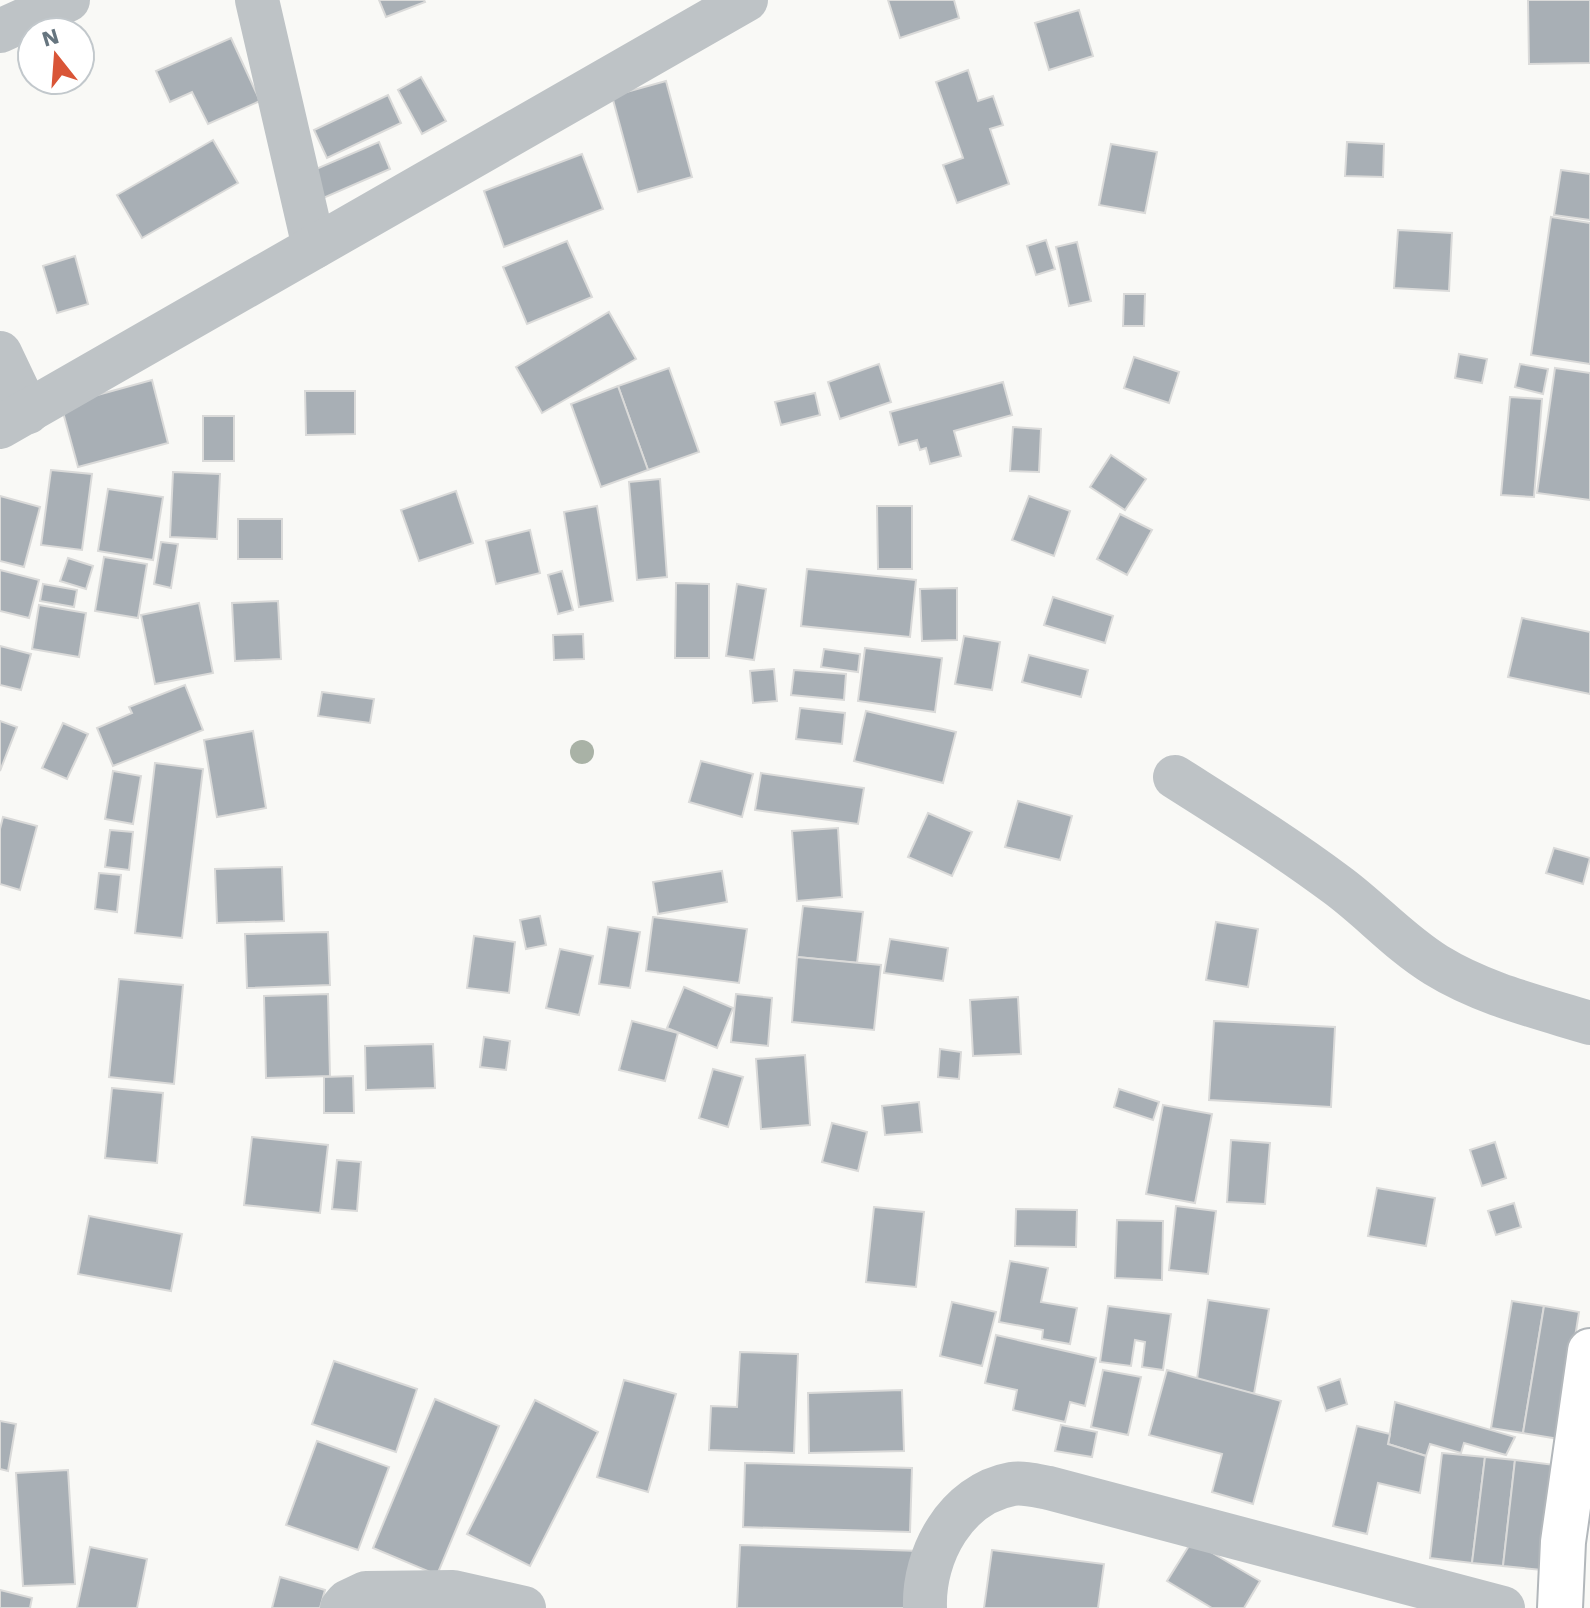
<svg xmlns="http://www.w3.org/2000/svg" width="1590" height="1608" font-family="'Work Sans',sans-serif">
<rect width="100%" height="100%" fill="#f9f9f6"/>
<!-- building -->
<g fill="#a8afb5" stroke="#dadad9" stroke-width="2">
<polygon points="379,0 424,0 425,2 386,17"/>
<polygon points="888,0 954,0 959,18 900,38"/>
<polygon points="1528,0 1590,0 1590,63 1529,64"/>
<polygon points="1079,10 1093,56 1049,70 1035,23"/>
<polygon points="231,38 260,101 208,124 192,92 170,102 156,71"/>
<polygon points="968,70 978,101 993,96 1003,125 990,129 1009,184 957,203 943,165 963,158 936,82"/>
<polygon points="421,77 446,121 422,134 398,90"/>
<polygon points="666,81 692,177 638,192 612,96"/>
<polygon points="388,95 401,123 327,158 314,130"/>
<polygon points="213,140 238,183 142,238 117,195"/>
<polygon points="379,142 390,169 321,199 309,172"/>
<polygon points="1347,142 1384,144 1383,177 1345,176"/>
<polygon points="1111,144 1157,152 1145,213 1099,205"/>
<polygon points="582,154 603,209 504,247 484,191"/>
<polygon points="1561,170 1590,174 1590,220 1554,215"/>
<polygon points="1551,217 1590,223 1590,364 1531,355"/>
<polygon points="1398,230 1452,233 1449,291 1394,288"/>
<polygon points="1046,240 1055,269 1036,275 1027,246"/>
<polygon points="567,241 592,297 527,324 503,267"/>
<polygon points="1077,242 1091,301 1069,306 1056,247"/>
<polygon points="75,256 88,304 57,313 43,266"/>
<polygon points="1124,294 1145,294 1144,326 1123,326"/>
<polygon points="609,312 636,359 542,413 516,367"/>
<polygon points="1459,354 1487,359 1482,383 1455,378"/>
<polygon points="1134,357 1179,372 1169,403 1124,388"/>
<polygon points="879,364 891,402 840,419 828,382"/>
<polygon points="1520,364 1548,369 1543,394 1515,387"/>
<polygon points="669,368 699,452 648,470 618,386"/>
<polygon points="1555,368 1590,373 1590,500 1537,493"/>
<polygon points="152,380 168,443 78,467 61,405"/>
<polygon points="1003,382 1012,415 954,431 961,456 930,464 926,448 920,450 917,440 899,445 890,412"/>
<polygon points="618,386 648,470 601,487 571,404"/>
<polygon points="305,391 355,391 355,434 306,435"/>
<polygon points="815,393 820,415 781,425 775,402"/>
<polygon points="1510,397 1542,399 1534,497 1501,495"/>
<rect x="203" y="416" width="31" height="45"/>
<polygon points="1013,427 1041,429 1039,472 1010,471"/>
<polygon points="1111,455 1146,479 1125,510 1090,487"/>
<polygon points="51,470 92,474 82,550 41,545"/>
<polygon points="173,472 220,474 217,539 170,537"/>
<polygon points="660,479 667,577 637,580 629,482"/>
<polygon points="108,489 163,497 153,560 98,551"/>
<polygon points="456,491 473,543 419,561 401,510"/>
<polygon points="0,496 40,507 24,567 0,561"/>
<polygon points="1029,496 1070,511 1054,556 1012,540"/>
<polygon points="597,506 613,601 579,607 564,512"/>
<polygon points="877,506 912,506 912,569 878,569"/>
<polygon points="1120,514 1152,530 1127,575 1097,559"/>
<rect x="238" y="519" width="44" height="40"/>
<polygon points="530,530 540,573 496,584 486,541"/>
<polygon points="161,542 178,544 171,588 154,584"/>
<polygon points="104,557 147,564 138,618 95,611"/>
<polygon points="68,558 93,566 86,589 60,581"/>
<polygon points="807,569 916,580 910,637 801,626"/>
<polygon points="0,570 39,580 29,618 0,611"/>
<polygon points="562,571 573,610 558,614 548,575"/>
<polygon points="676,583 709,584 709,658 675,658"/>
<polygon points="43,584 77,590 74,607 40,601"/>
<polygon points="737,584 766,589 754,660 726,656"/>
<polygon points="957,588 957,640 922,641 920,589"/>
<polygon points="1053,597 1113,616 1105,643 1044,625"/>
<polygon points="278,601 281,659 235,661 232,603"/>
<polygon points="199,603 213,673 155,684 141,615"/>
<polygon points="39,605 86,613 79,657 32,649"/>
<polygon points="1522,618 1590,632 1590,694 1508,677"/>
<polygon points="583,634 584,659 554,660 553,635"/>
<polygon points="964,636 1000,642 992,690 955,684"/>
<polygon points="0,646 31,654 21,690 0,685"/>
<polygon points="865,648 942,658 935,712 858,701"/>
<polygon points="824,649 860,654 858,672 821,667"/>
<polygon points="1029,655 1088,670 1081,697 1022,682"/>
<polygon points="774,669 777,701 753,703 750,671"/>
<polygon points="794,670 846,674 844,700 791,695"/>
<polygon points="185,685 203,730 113,766 97,728 132,713 129,707"/>
<polygon points="322,692 374,699 370,723 318,716"/>
<polygon points="800,708 845,713 842,744 796,739"/>
<polygon points="866,711 956,732 943,783 854,761"/>
<polygon points="0,721 17,727 0,771"/>
<polygon points="63,723 88,734 67,779 42,768"/>
<polygon points="253,731 266,808 217,817 204,740"/>
<polygon points="701,761 753,774 742,817 689,802"/>
<polygon points="155,763 203,769 182,938 135,933"/>
<polygon points="113,771 141,776 133,824 105,819"/>
<polygon points="761,773 864,788 858,824 755,810"/>
<polygon points="1018,801 1072,816 1060,860 1005,847"/>
<polygon points="928,813 972,832 952,876 908,857"/>
<polygon points="3,817 37,826 20,890 0,884 0,829"/>
<polygon points="838,828 842,897 797,901 792,831"/>
<polygon points="110,830 133,832 129,870 105,867"/>
<polygon points="1554,848 1590,858 1583,884 1546,873"/>
<polygon points="282,867 284,921 217,923 215,869"/>
<polygon points="722,871 727,902 658,914 653,882"/>
<polygon points="99,873 121,875 117,912 95,909"/>
<polygon points="803,906 863,912 857,963 797,957"/>
<polygon points="540,916 546,945 526,949 520,920"/>
<polygon points="653,917 747,929 739,983 646,971"/>
<polygon points="1216,922 1258,929 1248,987 1206,980"/>
<polygon points="608,927 640,932 630,988 599,984"/>
<polygon points="328,932 330,985 247,988 245,934"/>
<polygon points="474,936 515,942 509,993 467,988"/>
<polygon points="890,939 948,948 943,981 884,973"/>
<polygon points="560,949 593,956 579,1015 546,1008"/>
<polygon points="797,957 881,965 874,1030 792,1022"/>
<polygon points="119,979 183,985 174,1084 109,1077"/>
<polygon points="684,987 733,1008 717,1048 667,1028"/>
<polygon points="328,994 330,1076 266,1078 264,996"/>
<polygon points="736,994 772,998 768,1046 731,1042"/>
<polygon points="1018,997 1021,1054 973,1056 970,1000"/>
<polygon points="632,1021 678,1033 665,1081 619,1070"/>
<polygon points="1214,1021 1335,1027 1331,1107 1209,1100"/>
<polygon points="484,1037 510,1041 506,1070 480,1067"/>
<polygon points="433,1044 435,1088 366,1090 365,1046"/>
<polygon points="940,1049 961,1052 959,1079 938,1077"/>
<polygon points="805,1055 810,1125 761,1129 756,1059"/>
<polygon points="713,1069 743,1077 728,1127 699,1118"/>
<polygon points="353,1076 354,1113 324,1113 324,1077"/>
<polygon points="112,1088 163,1093 157,1163 105,1158"/>
<polygon points="1119,1089 1159,1102 1153,1120 1114,1107"/>
<polygon points="919,1102 922,1132 885,1135 882,1106"/>
<polygon points="1163,1105 1212,1114 1195,1203 1146,1194"/>
<polygon points="832,1123 867,1132 858,1171 822,1162"/>
<polygon points="252,1137 328,1145 320,1213 244,1205"/>
<polygon points="1231,1140 1270,1143 1265,1204 1227,1202"/>
<polygon points="1495,1142 1506,1178 1482,1186 1470,1150"/>
<polygon points="337,1160 361,1162 357,1211 332,1209"/>
<polygon points="1377,1188 1435,1198 1426,1246 1368,1236"/>
<polygon points="1514,1203 1521,1227 1496,1235 1488,1211"/>
<polygon points="1176,1206 1216,1211 1208,1274 1169,1270"/>
<polygon points="874,1207 924,1212 916,1287 866,1282"/>
<polygon points="1016,1209 1077,1210 1076,1247 1015,1246"/>
<polygon points="89,1216 182,1234 171,1291 78,1274"/>
<polygon points="1117,1220 1163,1221 1162,1280 1115,1278"/>
<polygon points="1010,1261 1048,1268 1041,1302 1077,1308 1070,1344 1042,1339 1043,1330 999,1322"/>
<polygon points="1208,1300 1269,1309 1254,1394 1197,1379"/>
<polygon points="1512,1301 1544,1306 1523,1433 1491,1428"/>
<polygon points="952,1302 996,1312 982,1366 940,1356"/>
<polygon points="1108,1306 1171,1314 1163,1370 1142,1367 1145,1342 1135,1340 1131,1366 1100,1362"/>
<polygon points="1544,1306 1579,1312 1559,1439 1523,1433"/>
<polygon points="996,1335 1096,1358 1085,1406 1070,1402 1065,1422 1013,1410 1017,1390 985,1383"/>
<polygon points="740,1352 798,1354 794,1453 709,1450 711,1406 737,1407"/>
<polygon points="334,1361 417,1389 396,1452 312,1424"/>
<polygon points="1103,1370 1141,1377 1128,1435 1091,1427"/>
<polygon points="1167,1370 1281,1401 1253,1504 1212,1492 1222,1454 1149,1435"/>
<polygon points="1340,1379 1347,1404 1326,1411 1318,1387"/>
<polygon points="624,1380 676,1394 648,1492 597,1477"/>
<polygon points="902,1390 904,1451 809,1453 808,1393"/>
<polygon points="435,1399 499,1426 437,1575 373,1548"/>
<polygon points="535,1400 598,1432 530,1566 467,1534"/>
<polygon points="1395,1402 1515,1437 1506,1455 1464,1443 1461,1453 1430,1444 1426,1456 1388,1444"/>
<polygon points="0,1421 16,1424 8,1471 0,1469"/>
<polygon points="1061,1425 1097,1432 1092,1457 1055,1451"/>
<polygon points="1357,1426 1390,1434 1388,1444 1426,1456 1420,1493 1378,1483 1367,1534 1333,1526"/>
<polygon points="317,1441 389,1467 358,1550 286,1525"/>
<polygon points="1442,1453 1485,1457 1472,1563 1430,1558"/>
<polygon points="1485,1457 1515,1460 1503,1566 1472,1563"/>
<polygon points="1515,1460 1555,1465 1542,1570 1503,1566"/>
<polygon points="745,1463 912,1468 910,1532 743,1527"/>
<polygon points="68,1470 75,1584 23,1586 16,1473"/>
<polygon points="1192,1541 1260,1581 1244,1608 1212,1608 1167,1581"/>
<polygon points="740,1545 920,1551 918,1608 737,1608"/>
<polygon points="90,1547 147,1559 137,1608 77,1608"/>
<polygon points="992,1550 1104,1564 1098,1608 984,1608"/>
<polygon points="280,1577 325,1590 320,1608 272,1608"/>
<polygon points="0,1590 32,1598 30,1608 0,1608"/>
</g>
<g fill="none" stroke-linecap="round" stroke-linejoin="round">
<!-- major casing -->
<g stroke="#b2b7bb" stroke-width="48">
<polyline id="major" points="1560,1608 1563,1542 1590,1351"/>
</g>
<!-- minor -->
<g stroke="#bec3c6" stroke-width="44">
<polyline points="257,0 314,247"/>
<polyline points="0,31 68,0"/>
<polyline points="0,353 28,412"/>
<polyline points="0,427 746,0"/>
<path d="M1175,777C1230,812 1285,846 1337,885C1371,910 1400,943 1436,965C1483,994 1538,1007 1590,1023"/>
<polyline points="342,1608 347,1602 366,1593 453,1592 524,1608"/>
<path d="M925,1608C923,1555 956,1494 1012,1484C1023,1482 1038,1486 1049,1488L1503,1608"/>
</g>
<!-- major -->
<use href="#major" stroke="#fff" stroke-width="44"/>
</g>
<!-- trees -->
<circle fill="#a9b2a6" cx="582" cy="752" r="12"/>
<!-- north arrow -->
<g transform="translate(56 56) rotate(343)"><circle r="38" fill="#ffffff" stroke="#c2c8cc" stroke-width="2"/>
<path d="M0-6L14 30L0 20L-14 30Z" fill="#d95537"/>
<text y="-12" font-size="22" font-weight="bold" text-anchor="middle" fill="#66757f">N</text>
</g>
</svg>
